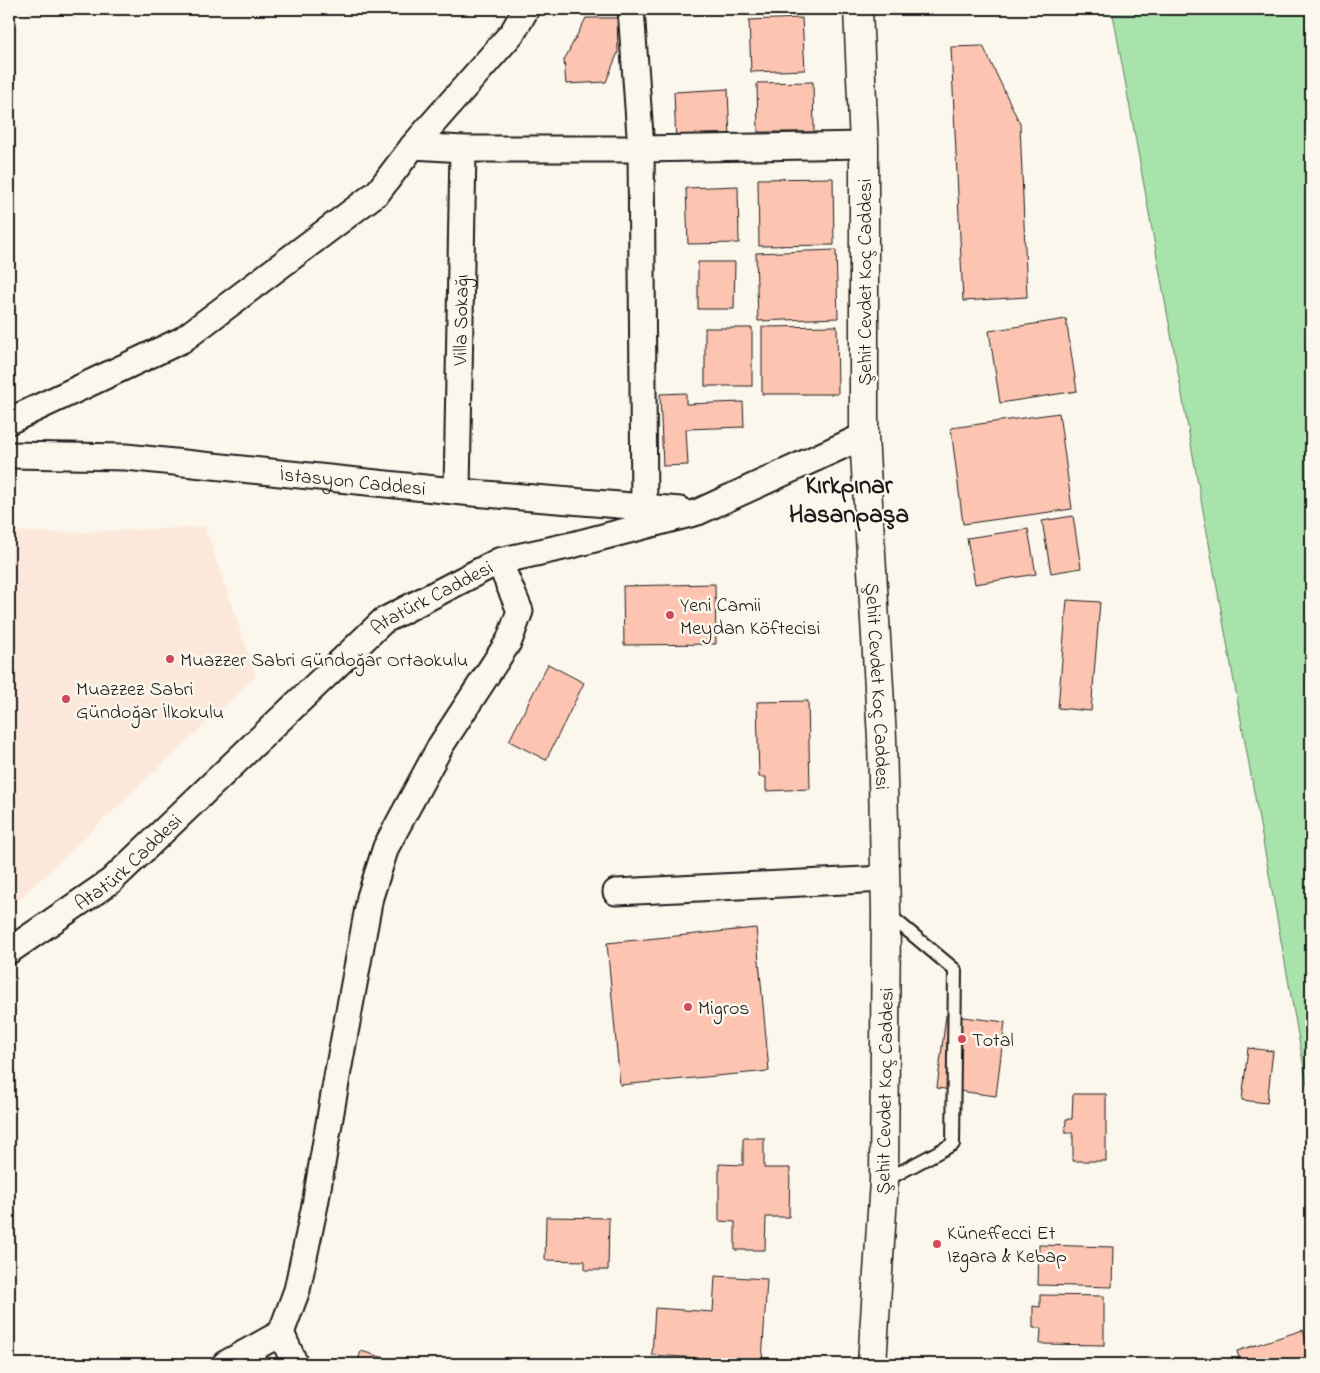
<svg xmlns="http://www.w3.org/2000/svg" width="1320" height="1373" font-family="'Indie Flower',sans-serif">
<rect width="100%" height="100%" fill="#fbf7ec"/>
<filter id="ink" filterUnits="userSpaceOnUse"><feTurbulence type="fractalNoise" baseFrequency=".02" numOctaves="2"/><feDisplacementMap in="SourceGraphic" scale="10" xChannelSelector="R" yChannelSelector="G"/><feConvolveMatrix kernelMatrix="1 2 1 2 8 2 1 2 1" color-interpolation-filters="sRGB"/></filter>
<g filter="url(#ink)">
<!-- built -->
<polygon fill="#fce8da" points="205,527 256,676 9,909 9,531 56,533"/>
<!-- green -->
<polygon fill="#a7e3aa" stroke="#628063" points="1112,9 1311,9 1311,1106"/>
<!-- building -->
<g fill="#fdc5b1" stroke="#1c1c1c">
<polygon points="586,18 617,18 618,52 606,82 566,84 564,60"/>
<polygon points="802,18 805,70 751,72 749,20"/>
<polygon points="983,46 1020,124 1027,297 963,301 951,47"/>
<polygon points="813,82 814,132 758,132 757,83"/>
<polygon points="728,89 730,141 676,143 674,92"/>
<polygon points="833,178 834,245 759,246 758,179"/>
<polygon points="738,186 739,243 688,244 686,188"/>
<polygon points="836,250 838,318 758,321 756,253"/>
<polygon points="698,262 735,262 734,309 698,309"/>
<polygon points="1066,319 1077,391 1000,403 989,331"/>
<polygon points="837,326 838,394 762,394 762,327"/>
<rect x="705" y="328" width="47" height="58"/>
<polygon points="686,393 686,404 743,402 744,427 686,429 688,465 663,466 660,394"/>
<polygon points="1059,413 1072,509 963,524 951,428"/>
<polygon points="1073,516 1081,568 1051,573 1042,521"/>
<polygon points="1028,529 1036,574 975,584 967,538"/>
<polygon points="715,584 716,644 624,645 623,586"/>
<polygon points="1067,600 1100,602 1091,711 1058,708"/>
<polygon points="548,664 584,683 546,760 509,741"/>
<polygon points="808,701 810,789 766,791 766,777 759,777 757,702"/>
<polygon points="756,928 769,1071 620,1085 607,943"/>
<polygon points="946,1015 1005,1022 996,1096 937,1088"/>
<polygon points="1248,1048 1273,1051 1267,1103 1242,1100"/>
<polygon points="1073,1094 1106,1094 1106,1161 1073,1161 1073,1133 1065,1133 1066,1119 1072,1119"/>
<polygon points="743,1138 764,1138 764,1168 790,1168 789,1217 766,1217 765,1250 735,1250 735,1222 719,1221 719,1164 743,1165"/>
<polygon points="546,1217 609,1218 608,1270 585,1270 585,1261 545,1260"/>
<polygon points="1039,1245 1113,1247 1112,1287 1038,1285"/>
<polygon points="715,1276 767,1279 762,1362 652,1355 655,1308 713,1312"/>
<polygon points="1040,1295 1104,1296 1104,1345 1040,1344 1041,1328 1033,1328 1033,1306 1040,1307"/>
<polygon points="1303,1330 1311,1357 1311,1364 1241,1364 1237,1351"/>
<polygon points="361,1351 405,1364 357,1364"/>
</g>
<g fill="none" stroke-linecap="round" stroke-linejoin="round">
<!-- lane casing -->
<g stroke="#1c1c1c" stroke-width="16">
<polyline id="lane" points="884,1181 953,1144 955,970 888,914"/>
</g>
<!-- street casing -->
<g stroke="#1c1c1c" stroke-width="29">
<g id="street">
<polyline points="631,9 641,149 644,507"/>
<polyline points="413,146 463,149 641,149 864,145"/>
<polyline points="9,421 182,340 378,192 413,146 513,32 526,9"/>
<path id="s1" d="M9,455L126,457L473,493L680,510"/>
<path id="s2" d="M457,491L463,149"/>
<polyline points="616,892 885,879"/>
<path id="s3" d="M9,951L111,881L383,621L499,561L572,545L698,512L864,436"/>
<polyline points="281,1333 295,1364"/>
<polyline points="225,1364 281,1333 297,1290 315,1205 338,1071 370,897 386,847 441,745 509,641 520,611 499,561"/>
</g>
</g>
<!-- secondary casing -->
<g stroke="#1c1c1c" stroke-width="31">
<g id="secondary">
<path id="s4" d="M858,9L864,145V436L882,738L886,912L884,1181L872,1364"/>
</g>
</g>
<!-- lane -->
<use href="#lane" stroke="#fbf7ec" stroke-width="12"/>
<!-- street -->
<use href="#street" stroke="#fbf7ec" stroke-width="25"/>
<!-- secondary -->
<use href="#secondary" stroke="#fbf7ec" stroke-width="28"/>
</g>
</g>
<!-- markers -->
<g fill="#d1495b" stroke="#fbf7ec" stroke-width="2">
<circle cx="670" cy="615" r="5"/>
<circle cx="170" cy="659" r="5"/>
<circle cx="66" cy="699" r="5"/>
<circle cx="688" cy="1007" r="5"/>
<circle cx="962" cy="1039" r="5"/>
<circle cx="937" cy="1244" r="5"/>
</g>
<g text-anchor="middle" stroke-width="5" stroke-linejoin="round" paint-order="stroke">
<!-- street labels -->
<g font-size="20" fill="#1c1c1c" stroke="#fbf7ec">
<text transform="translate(864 282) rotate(-90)" y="7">Şehit Cevdet Koç Caddesi</text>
<text dy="7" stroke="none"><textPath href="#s2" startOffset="171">Villa Sokağı</textPath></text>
<text dy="7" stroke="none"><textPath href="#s1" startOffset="345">İstasyon Caddesi</textPath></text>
<text dy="7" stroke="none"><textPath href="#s3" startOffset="554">Atatürk Caddesi</textPath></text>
<text dy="7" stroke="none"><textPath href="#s4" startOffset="678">Şehit Cevdet Koç Caddesi</textPath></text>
<text dy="7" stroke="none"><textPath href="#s3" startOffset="149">Atatürk Caddesi</textPath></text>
<text transform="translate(884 1091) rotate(-89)" y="7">Şehit Cevdet Koç Caddesi</text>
</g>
<!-- poi labels -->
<g font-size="20" fill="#1c1c1c" stroke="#fbf7ec" text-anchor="start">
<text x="680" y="611">Yeni Camii<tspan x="680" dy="23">Meydan Köftecisi</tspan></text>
<text x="180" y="666">Muazzer Sabri Gündoğar Ortaokulu</text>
<text x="76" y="695">Muazzez Sabri<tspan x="76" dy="23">Gündoğar İlkokulu</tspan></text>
<text x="698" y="1014">Migros</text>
<text x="972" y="1046">Total</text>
<text x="947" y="1239">Küneffecci Et<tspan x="947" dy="23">Izgara &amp; Kebap</tspan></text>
</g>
<!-- district labels -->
<g font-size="25" font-weight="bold" fill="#1c1c1c" stroke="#fbf7ec">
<text x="849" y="493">Kırkpınar<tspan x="849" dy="29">Hasanpaşa</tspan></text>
</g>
</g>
<!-- margin -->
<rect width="1320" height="1373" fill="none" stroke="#fbf7ec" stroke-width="30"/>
<rect x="15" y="15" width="1290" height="1343" fill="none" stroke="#1c1c1c" stroke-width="2" filter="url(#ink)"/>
</svg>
